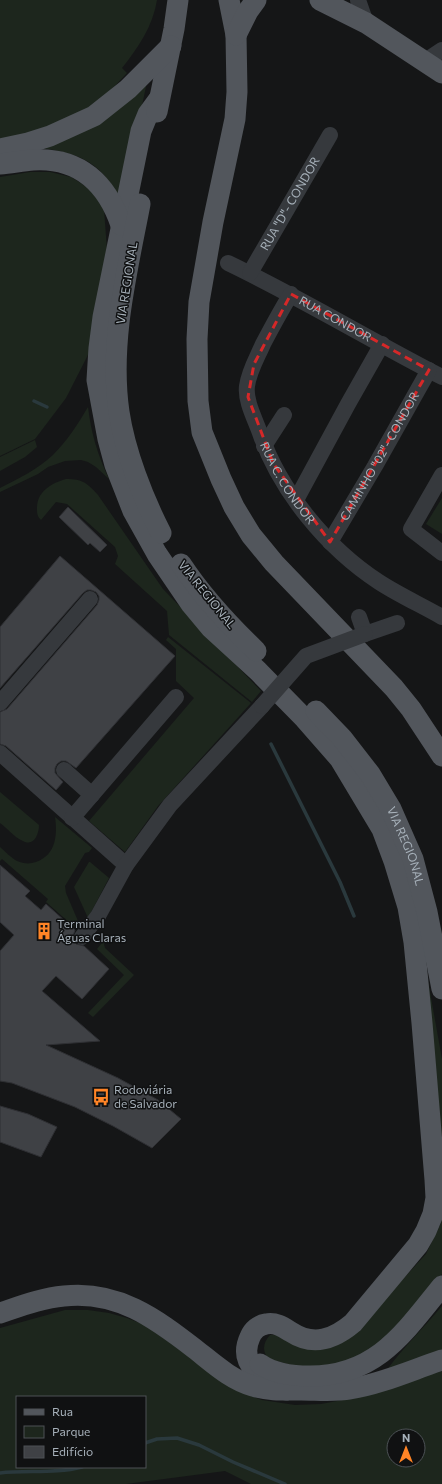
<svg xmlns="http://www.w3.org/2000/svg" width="442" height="1484" font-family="Commissioner,sans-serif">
<rect width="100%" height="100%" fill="#151617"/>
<!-- green -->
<g fill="#1d261d" fill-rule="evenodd">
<path d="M0,0H157C153,26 138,48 122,68L127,73L111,90L93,105L65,122L0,141Z"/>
<path d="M148,77L122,201C115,190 108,178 98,169C83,155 61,151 41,148Z"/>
<polygon points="30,172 50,172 71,177 90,189 104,209 107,250 93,345 66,398 35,439 0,456 0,177"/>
<path d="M88,407C91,433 98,456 109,479L96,467L88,462L81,460L65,461L48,467L38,474L0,492V488C18,479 38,469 53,455C67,441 78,424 88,407Z"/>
<polygon points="35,440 37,447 25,457 0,471 0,457"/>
<path d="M66,479C83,479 87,483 98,495L163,589L261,691L252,702L169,635L167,611L115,564L118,556L115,547L67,504L56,502L41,520C37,516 37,513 37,508C37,491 52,483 66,479Z"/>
<polygon points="442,498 442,534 426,524"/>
<polygon points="168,637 251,703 158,806 125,852 89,821 194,698 176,681 176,649 166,640"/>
<path d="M0,792L39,825C39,834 34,847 23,841C15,838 7,828 0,823Z"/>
<path d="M55,817L92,848L89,852L85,853L65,886L66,893L81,928L79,931L46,902L48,899L2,859L0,861V847C5,851 11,858 17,861C22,863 27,864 32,863C55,858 58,837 55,817Z"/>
<polygon points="89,862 90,862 109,878 88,918 74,887"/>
<polygon points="106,938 107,939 104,944 105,948 134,975 93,1017 88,1013 124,975 97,949"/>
<polygon points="425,964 442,1059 442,1183"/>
<path d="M442,1210V1274L410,1316L358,1360L312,1370L268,1359C262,1350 263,1343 270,1335L279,1334L298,1344L382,1302L426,1254L440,1225Z"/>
<path d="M442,1306V1350L387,1370C403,1347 424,1328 442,1306Z"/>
<path d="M65,1310H88L109,1313L127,1318L145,1325L236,1390L262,1400L295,1405L321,1404L348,1399L442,1371V1484H251L225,1471L126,1484H0V1328ZM17,1397H145V1467H17ZM394,1436H418V1460H394Z"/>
</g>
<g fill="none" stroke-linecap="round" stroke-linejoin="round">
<!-- stream -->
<g stroke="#2a393d" stroke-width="3.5">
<polyline points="34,401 47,407"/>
<polyline points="271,744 340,882 354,916"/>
<polyline points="145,1443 157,1439 177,1438 199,1445 233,1462 285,1484"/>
<path d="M0,1473C27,1470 56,1474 82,1467"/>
</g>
</g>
<!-- building -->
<g fill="#3f4145" stroke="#2f3034">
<polygon points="68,507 107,545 100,552 90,543 88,545 59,517"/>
<polygon points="60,556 175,656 76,768 66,761 61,761 57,764 55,768 55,773 63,782 56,790 6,746 0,744 0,712 7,709 97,605 99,600 99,596 96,592 91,590 87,590 83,593 0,688 0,627"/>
<polygon points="0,865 30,891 25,896 41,910 46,904 75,930 73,936 73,940 76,944 84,946 109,969 82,999 56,976 42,991 100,1041 46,1045 118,1078 158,1100 181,1119 152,1148 113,1126 75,1107 12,1083 0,1081 0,951 14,935 0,922"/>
<polygon points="0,1106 28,1114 57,1127 41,1157 0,1142"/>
</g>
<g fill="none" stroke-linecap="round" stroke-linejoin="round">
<!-- minor -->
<g stroke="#36393d" stroke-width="16">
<polyline points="358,0 366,23"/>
<polyline points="424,62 442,50"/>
<path id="s1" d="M228,263C301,298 370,340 442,377"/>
<path id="s2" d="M250,273L330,135"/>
<path id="s3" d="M291,294C281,310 272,327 263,344C257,358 249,371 247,386C245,401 255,419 260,433C280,491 327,548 379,582C399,595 421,605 442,617"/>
<polyline points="264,446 284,415"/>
<polyline points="442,475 411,529 442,553"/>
<polyline points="296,500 348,404 382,344"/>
<path id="s4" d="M330,542L375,466L429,370"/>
<polyline points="359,617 365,634 397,623"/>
<polyline points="0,703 90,599"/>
<polyline points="0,753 126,865"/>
<polyline points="64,770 92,795"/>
<polyline points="72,818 176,697"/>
<polyline points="82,937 98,916 126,865 170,805 262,706"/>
</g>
<!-- major -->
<g stroke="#52565c" stroke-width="21">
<polyline points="229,0 236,35 237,92 235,119 213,222 199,302 197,339 198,401 202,432 221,479 234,507 251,535 274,563 394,688 411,709 442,756"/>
<polyline points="320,0 366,23 442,73"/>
<polyline points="236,35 248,11 256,0"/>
<path d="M159,99L148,114L141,131L103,317L99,348L97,380L108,439L115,465L133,511L157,554L191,604L211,628L258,671L305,719L340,759L382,829L394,861L408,907L414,942L422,1023L435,1180L436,1198L433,1214L426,1231L418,1245L353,1323C334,1339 314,1347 291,1332C283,1327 276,1322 266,1324C259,1325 253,1330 250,1337C237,1365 264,1381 286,1390"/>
<polyline points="157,112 174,29 178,0"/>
<polyline points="0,149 28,143 50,136 94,116 128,89 171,46"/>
<path d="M0,164C11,163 22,161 33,160C80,157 107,184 121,225"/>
<path d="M140,204C127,272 109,343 119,412C125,452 143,498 161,533"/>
<path d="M181,564C202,596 229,625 256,651"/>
<path id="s5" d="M316,711L342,738L370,774L391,809L413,859L427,912L442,989"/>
<path d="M0,1313C21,1306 42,1298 64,1296C117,1290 155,1318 195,1349C213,1363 231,1380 253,1386C269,1391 285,1390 301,1390C317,1390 334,1392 350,1389C381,1384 412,1370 442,1360"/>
<path d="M260,1364C274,1374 293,1376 310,1376C376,1376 404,1333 442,1286"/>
</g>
<!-- minor-bridge -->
<polyline stroke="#36393d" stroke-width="16" points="262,706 306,656 365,634"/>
</g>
<!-- marked area -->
<path fill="none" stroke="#d62828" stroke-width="3" stroke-dasharray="8 5" stroke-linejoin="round" d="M291,294L429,370L330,542L273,463L248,397L254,364Z"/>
<!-- icons -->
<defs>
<g id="building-bare" transform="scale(1.38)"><path d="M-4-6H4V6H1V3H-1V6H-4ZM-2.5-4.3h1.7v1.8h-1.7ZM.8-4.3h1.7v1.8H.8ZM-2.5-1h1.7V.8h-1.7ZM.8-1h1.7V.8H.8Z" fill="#ff8426" stroke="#101112" stroke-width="2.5" paint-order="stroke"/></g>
<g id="bus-bare" transform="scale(1.38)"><path d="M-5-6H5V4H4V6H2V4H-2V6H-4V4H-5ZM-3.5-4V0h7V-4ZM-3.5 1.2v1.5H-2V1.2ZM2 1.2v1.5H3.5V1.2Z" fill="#ff8426" stroke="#101112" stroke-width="2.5" paint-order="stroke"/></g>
</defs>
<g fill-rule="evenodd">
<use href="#building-bare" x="44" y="931"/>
<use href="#bus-bare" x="101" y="1097"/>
</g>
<g text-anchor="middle" stroke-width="3" stroke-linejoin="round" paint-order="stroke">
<!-- street labels -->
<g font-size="12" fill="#a6b0b9" stroke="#101112">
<text dy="4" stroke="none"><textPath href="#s2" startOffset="80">RUA "D"- CONDOR</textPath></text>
<text transform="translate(127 283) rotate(-81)" y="4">VIA REGIONAL</text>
<text dy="4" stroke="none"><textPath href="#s1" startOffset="121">RUA CONDOR</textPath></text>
<text dy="4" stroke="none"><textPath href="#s4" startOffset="99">CAMINHO "02"- CONDOR</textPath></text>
<text dy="4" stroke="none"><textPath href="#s3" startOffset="209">RUA C. CONDOR</textPath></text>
<text transform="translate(207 595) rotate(51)" y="4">VIA REGIONAL</text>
<text dy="4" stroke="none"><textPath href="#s5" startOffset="164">VIA REGIONAL</textPath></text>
</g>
<!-- poi labels -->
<g font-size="12" fill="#a6b0b9" stroke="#101112" text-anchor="start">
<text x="57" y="928">Terminal<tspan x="57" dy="14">Águas Claras</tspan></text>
<text x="114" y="1094">Rodoviária<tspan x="114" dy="14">de Salvador</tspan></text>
</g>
</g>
<!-- legend -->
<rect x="16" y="1396" width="130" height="72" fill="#101112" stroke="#4c5155"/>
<rect x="24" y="1409" width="20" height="6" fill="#52565c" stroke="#4c5155"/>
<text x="52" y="1416" font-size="12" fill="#a6b0b9">Rua</text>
<rect x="24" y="1426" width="20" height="12" fill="#1d261d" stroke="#4c5155"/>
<text x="52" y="1436" font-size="12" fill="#a6b0b9">Parque</text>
<rect x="24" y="1446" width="20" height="12" fill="#3f4145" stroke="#4c5155"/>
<text x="52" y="1456" font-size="12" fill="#a6b0b9">Edifício</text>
<!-- north arrow -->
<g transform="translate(406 1448)"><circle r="19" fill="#101112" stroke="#4c5155"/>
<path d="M0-3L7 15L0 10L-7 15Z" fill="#ff8426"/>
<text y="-6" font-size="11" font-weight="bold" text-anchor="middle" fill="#a6b0b9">N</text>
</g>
</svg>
